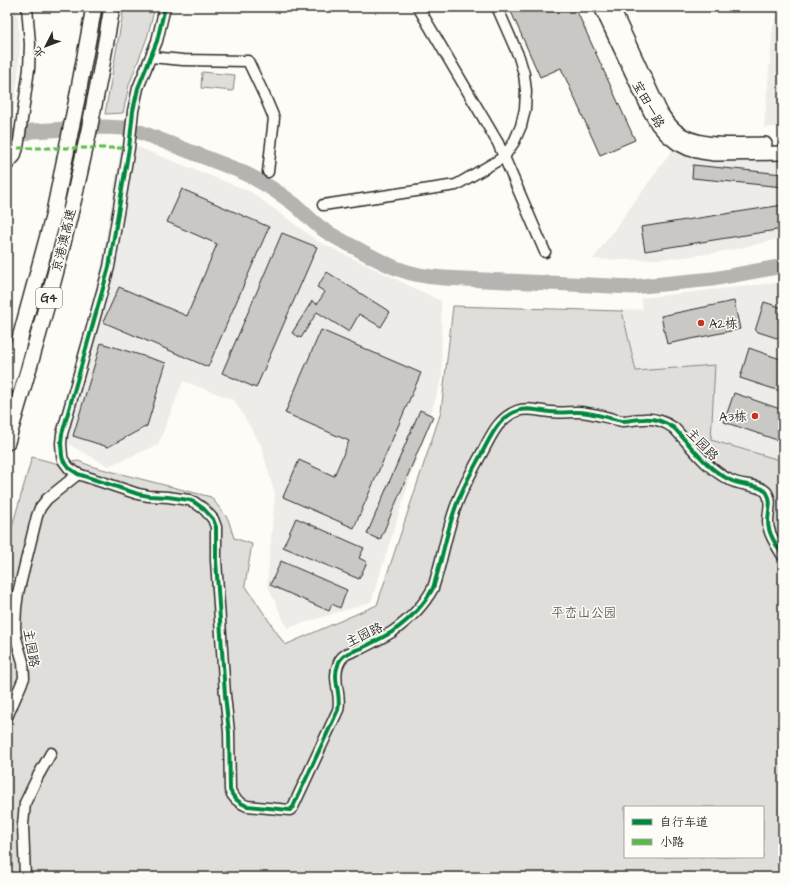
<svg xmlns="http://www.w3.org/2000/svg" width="790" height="884" font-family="'Architects Daughter','LXGW WenKai TC',sans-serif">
<rect width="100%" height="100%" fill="#fdfcf7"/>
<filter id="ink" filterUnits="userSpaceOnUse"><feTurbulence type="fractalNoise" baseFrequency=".025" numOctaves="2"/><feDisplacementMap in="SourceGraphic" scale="8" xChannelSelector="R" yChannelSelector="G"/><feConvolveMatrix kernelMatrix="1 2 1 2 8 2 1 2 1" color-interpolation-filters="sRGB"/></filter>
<g filter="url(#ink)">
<!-- built -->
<g fill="#edece8">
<polygon points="7,7 17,7 20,44 19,68 12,123 7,124"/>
<polygon points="781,7 783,7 783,127 764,127 773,27"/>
<polygon points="122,141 251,192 319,242 441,301 442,378 371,602 287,628 267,584 275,495 261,445 234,400 183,381 158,445 108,466 58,438 101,267"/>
<polygon points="673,149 687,156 700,159 714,161 783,161 783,238 744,247 714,253 684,257 654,259 623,260 593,259"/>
<polygon points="783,282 783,461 711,440 715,365 636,371 622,311 643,309 641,298"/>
</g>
<!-- green -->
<g fill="#dfdeda" stroke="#858482" fill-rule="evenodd">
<polygon points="124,7 155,7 147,38 129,85 123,113 105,114"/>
<polygon points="202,72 235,75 233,91 201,88"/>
<path d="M453,306L622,311L636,371L715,365L711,440L783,461V877H7V544L32,457L59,464L78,461L94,467L211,497L228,519L234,538L252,544L245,585L285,645L377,605L441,412ZM625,807H763V857H625Z"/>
</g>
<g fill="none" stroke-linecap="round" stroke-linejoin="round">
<!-- river -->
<path stroke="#b5b4b1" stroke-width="15" d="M7,139L32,131L105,127L123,128L140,132L240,171C259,180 277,191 294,204C304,212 313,223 324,230C334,237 345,242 356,248C387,265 407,276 444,278L632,287L713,279L783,266"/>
</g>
<!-- building -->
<g fill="#c9c8c4" stroke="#2b2b2b">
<polygon points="509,7 575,7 635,140 600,155 561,68 540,77"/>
<polygon points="693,165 783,174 783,187 692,178"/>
<polygon points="182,189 269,227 208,367 103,322 119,287 187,316 217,244 167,222"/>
<polygon points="783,205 783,229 645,251 641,227"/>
<polygon points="282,233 317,247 256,388 222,373"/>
<polygon points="327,272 390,312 381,327 359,314 349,332 317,312 301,338 292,333 312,301 317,304 325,292 317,287"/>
<polygon points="734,301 740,329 667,344 661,316"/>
<polygon points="764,302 783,308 783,340 755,331"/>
<polygon points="321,330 421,373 354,528 283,497 299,460 334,476 349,441 285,413"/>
<polygon points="101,343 166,363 147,426 108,447 73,436"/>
<polygon points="749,348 783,360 783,392 740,378"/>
<polygon points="734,393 783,410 783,431 780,441 724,422"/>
<polygon points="420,410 433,416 380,540 367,534"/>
<polygon points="296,518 364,548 359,558 367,562 359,579 283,547"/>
<polygon points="281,561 347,590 340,608 332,604 329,611 270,585"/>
</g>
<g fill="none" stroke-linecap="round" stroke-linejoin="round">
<!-- minor casing -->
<g stroke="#2b2b2b" stroke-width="13">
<g id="minor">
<path d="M165,7L157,41L138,88L133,111L129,148L109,267L62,434L61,443L62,456L63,460L69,468L78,474L138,494L149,496L168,497L189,500L194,502L204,509L213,519L216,527V560L225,695L229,732L230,790C233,798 239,803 247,806L290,810L293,807L338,710C342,695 332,680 338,665C339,661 341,658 345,655C350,652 356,650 362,648C372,643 382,638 392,632C409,620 423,607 433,588C442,561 446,533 456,506C463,486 474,468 484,449C492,434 499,418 517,411C527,407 539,411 550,412C559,413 568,412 577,412C592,412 607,418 622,421C629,421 636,419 644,419C655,418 665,422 674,428C691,446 707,469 730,480C740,486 761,484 767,493C774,504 765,517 769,529C771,538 778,548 783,556"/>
<polyline points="418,7 498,143 545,252"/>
<polyline points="151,57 183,60 248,61 266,99 274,118 268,172"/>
<polyline points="7,166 15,157 18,148 29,69 30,44 27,7"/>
<polyline points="323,205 456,185 504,157 514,142 521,126 525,109 526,91 524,74 519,57 497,7"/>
<polyline points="7,717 24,678 23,662 16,638 15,627 16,608 18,593 37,516 40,508 47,499 78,474"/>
<polyline points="25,877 23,825 25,803 38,776 51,753"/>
</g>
</g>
<!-- major casing -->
<g stroke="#2b2b2b" stroke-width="16">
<g id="major">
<polyline points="601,7 650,111 658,125 667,135 677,143 689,149 701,152 715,154 783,153"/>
<path d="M612,7L661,113C665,119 669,125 675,130C696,149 738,144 765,144"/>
</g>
</g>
<!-- highway casing -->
<g stroke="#2b2b2b" stroke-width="18">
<g id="highway">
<polyline points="7,386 53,217 77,99 94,7"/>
<path d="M7,442C21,394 36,345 49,297C75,201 96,105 112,7"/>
</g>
</g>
<!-- minor -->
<use href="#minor" stroke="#fdfcf7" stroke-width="10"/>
<!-- major -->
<use href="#major" stroke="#fdfcf7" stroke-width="13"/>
<!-- highway -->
<use href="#highway" stroke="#fdfcf7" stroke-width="15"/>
<!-- quiet -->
<polyline stroke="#58b947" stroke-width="3" stroke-dasharray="6 3" stroke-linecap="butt" points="18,148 129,148"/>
<!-- cycleway casing -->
<g stroke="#fdfcf7" stroke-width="6">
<path id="cycleway" d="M165,7L157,41L138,88L133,111L129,148L109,267L62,434L61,443L62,456L63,460L69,468L78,474L138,494L149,496L168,497L189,500L194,502L204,509L213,519L216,527V560L225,695L229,732L230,790C233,798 239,803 247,806L290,810L293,807L338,710C342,695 332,680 338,665C339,661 341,658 345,655C350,652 356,650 362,648C372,643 382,638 392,632C409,620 423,607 433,588C442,561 446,533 456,506C463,486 474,468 484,449C492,434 499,418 517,411C527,407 539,411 550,412C559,413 568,412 577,412C592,412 607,418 622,421C629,421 636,419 644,419C655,418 665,422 674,428C691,446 707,469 730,480C740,486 761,484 767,493C774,504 765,517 769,529C771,538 778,548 783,556"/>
</g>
<!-- cycleway -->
<use href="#cycleway" stroke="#00873e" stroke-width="4"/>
</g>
</g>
<!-- markers -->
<g fill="#c8321e" stroke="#fdfcf7" stroke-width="1.5">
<circle cx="701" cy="323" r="4"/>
<circle cx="755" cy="416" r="4"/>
</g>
<g text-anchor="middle" stroke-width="3" stroke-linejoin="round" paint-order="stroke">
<!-- shield labels -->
<rect fill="#fdfcf7" stroke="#6a6a68" stroke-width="1" x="36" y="288" width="26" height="20" rx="3"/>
<g font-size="12" font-weight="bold" fill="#2b2b2b">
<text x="49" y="302">G4</text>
</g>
<!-- street labels -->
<g font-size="13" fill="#2b2b2b" stroke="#fdfcf7">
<text transform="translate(649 104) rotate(61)" y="5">宝田一路</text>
<text transform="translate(63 240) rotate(-76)" y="5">京港澳高速</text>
<text transform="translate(703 444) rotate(46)" y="5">主园路</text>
<text transform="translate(364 634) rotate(-26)" y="5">主园路</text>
<text transform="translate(32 648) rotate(80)" y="5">主园路</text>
</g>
<!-- poi labels -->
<g font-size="13" fill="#2b2b2b" stroke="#fdfcf7" text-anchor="start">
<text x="709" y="328">A2栋</text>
<text x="747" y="421" text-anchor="end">A3栋</text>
</g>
<!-- park labels -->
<g font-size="13" fill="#585857" stroke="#fdfcf7">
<text x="584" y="617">平峦山公园</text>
</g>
</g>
<!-- margin -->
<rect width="790" height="884" fill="none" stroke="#fdfcf7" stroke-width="24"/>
<rect x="12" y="12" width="766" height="860" fill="none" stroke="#2b2b2b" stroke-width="1.5" filter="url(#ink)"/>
<!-- legend -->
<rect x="624" y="806" width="140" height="52" fill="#fdfcf7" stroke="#a9a8a5"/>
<rect x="632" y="819" width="20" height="6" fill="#00873e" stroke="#a9a8a5"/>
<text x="660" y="826" font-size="12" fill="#2b2b2b">自行车道</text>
<rect x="632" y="839" width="20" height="6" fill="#58b947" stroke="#a9a8a5"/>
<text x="660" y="846" font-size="12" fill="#2b2b2b">小路</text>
<!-- north arrow -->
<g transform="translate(46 46) rotate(228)" stroke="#fdfcf7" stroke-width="3" paint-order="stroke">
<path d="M0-3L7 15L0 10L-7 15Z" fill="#2b2b2b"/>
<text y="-6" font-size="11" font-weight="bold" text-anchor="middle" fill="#2b2b2b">北</text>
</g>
</svg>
